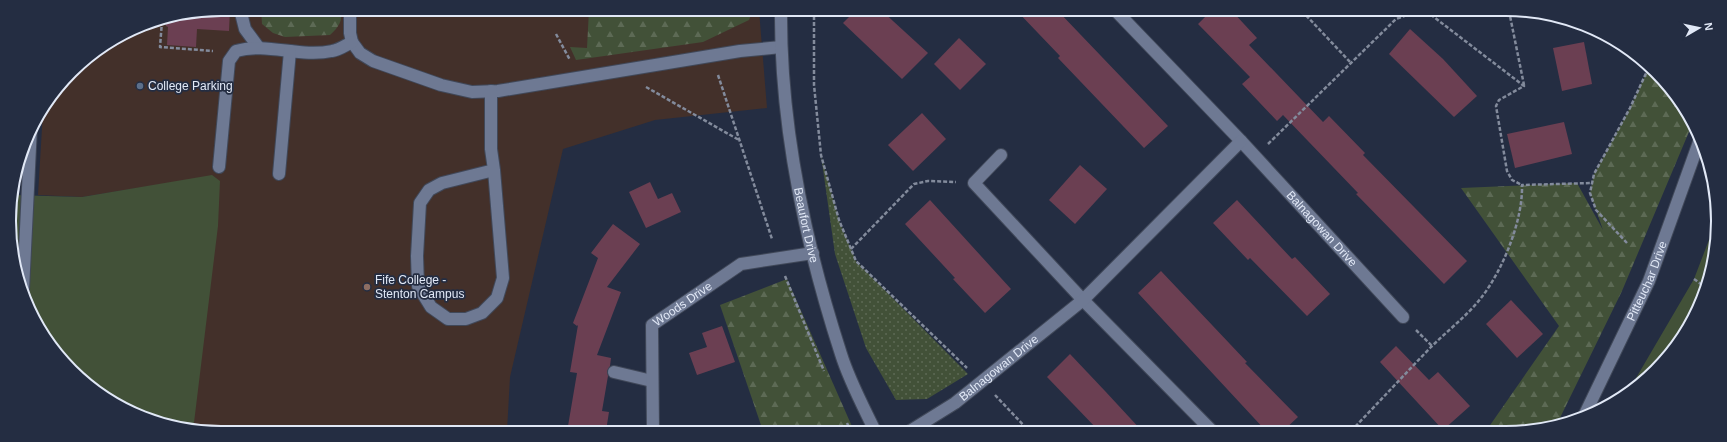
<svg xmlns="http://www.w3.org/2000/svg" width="1727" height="442" font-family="Helvetica,sans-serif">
<defs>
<pattern id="grass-dots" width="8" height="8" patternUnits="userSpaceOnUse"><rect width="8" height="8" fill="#425138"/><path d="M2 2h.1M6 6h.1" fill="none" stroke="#5d6a55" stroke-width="1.8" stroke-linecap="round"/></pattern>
<pattern id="forest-firs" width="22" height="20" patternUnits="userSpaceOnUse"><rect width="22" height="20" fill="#425138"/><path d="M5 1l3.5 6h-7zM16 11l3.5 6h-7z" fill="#5d6a55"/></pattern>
</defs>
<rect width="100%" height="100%" fill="#242d42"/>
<!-- education -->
<polygon fill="#43302a" points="221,9 759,10 767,108 655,120 563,149 510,377 507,431 193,431 212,176 82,197 38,195 43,111 81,62 140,25"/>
<!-- grass -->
<polygon fill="url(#grass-dots)" points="821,155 839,220 856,261 968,374 927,399 896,400 866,348 835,254"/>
<!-- forest -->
<g fill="url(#forest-firs)">
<path d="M261,9H340C344,20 338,28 330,35L285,37L273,33L262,24Z"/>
<polygon points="589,10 670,14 670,10 753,10 749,20 703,42 576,60 570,47 587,48"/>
<polygon points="1648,69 1674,92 1691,127 1622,291 1557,424 1533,431 1486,431 1559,326 1461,188 1577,183 1603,230 1590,193 1594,174 1630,108"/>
<polygon points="787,279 854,431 763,431 720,305"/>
</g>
<!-- park -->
<g fill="#425138">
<polygon points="212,175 220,181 218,226 193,431 115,404 53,350 16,276 9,207 13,195 82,197"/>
<polygon points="1715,224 1716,249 1696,315 1656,371 1629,390 1694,279"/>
</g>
<!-- building -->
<g fill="#6b3f52">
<polygon points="221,9 230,9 229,31 197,29 196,47 167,45 168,27 166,26 165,20"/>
<polygon points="856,10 881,10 928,53 902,79 843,23"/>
<polygon points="1016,10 1057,10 1168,126 1144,148 1058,58 1060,56"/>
<polygon points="1212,10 1231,10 1257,38 1249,45 1323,122 1329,116 1365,153 1363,155 1467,261 1444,284 1356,194 1358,193 1283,115 1277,121 1242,84 1250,77 1198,24"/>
<polygon points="1410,29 1443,59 1477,96 1454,117 1389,54"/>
<polygon points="959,38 986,64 960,90 934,64"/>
<polygon points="1584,42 1592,84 1562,91 1553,48"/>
<polygon points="922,113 946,139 913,171 888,145"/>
<polygon points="1564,122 1572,154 1515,168 1507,134"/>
<polygon points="1080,165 1107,189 1075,224 1049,200"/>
<polygon points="650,182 658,199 672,193 681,212 646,228 629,192"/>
<polygon points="930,200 1011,289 985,313 953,279 955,278 905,224"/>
<polygon points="1237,200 1292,259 1295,257 1330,294 1307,316 1250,258 1248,260 1213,223"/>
<polygon points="613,224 640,244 607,287 621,292 597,355 611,358 610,366 607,371 608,376 602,411 609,412 606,431 597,431 568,426 577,373 570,372 578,325 577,326 573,323 598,258 591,253"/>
<polygon points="1161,271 1247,362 1245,363 1298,417 1283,431 1266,431 1138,293"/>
<polygon points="1511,300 1543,334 1517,358 1486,324"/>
<polygon points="722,326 735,362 697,375 689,353 707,347 702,333"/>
<polygon points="1396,346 1429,380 1438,372 1470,406 1443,430 1380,362"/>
<polygon points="1070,354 1105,391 1142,431 1099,431 1047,377"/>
</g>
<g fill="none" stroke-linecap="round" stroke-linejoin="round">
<!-- minor casing -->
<g stroke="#404859" stroke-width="14">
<g id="minor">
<polyline points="240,9 245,29 259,48"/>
<polyline points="350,9 350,33 352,42 360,53 373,61 441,85 472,92 498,91 740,51 781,47"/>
<path id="s1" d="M781,10C780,126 805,243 841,354C849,380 863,406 875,431"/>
<path id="s2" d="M1115,10L1241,141L1403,317"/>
<polyline points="491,91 491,149 494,170 503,278 497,298 482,313 466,319 448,319 431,307 418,286 417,256 420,203 429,190 442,183 494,170"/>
<polyline points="1001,155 974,183 1083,300 1212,431"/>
<path d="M219,167L229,61L236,51C267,42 300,58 332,51C339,50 346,45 352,42"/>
<polyline points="279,174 290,51"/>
<polyline points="23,290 31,127"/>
<polyline points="614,372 652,381"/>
<path id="s3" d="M1584,416L1649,281L1699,142"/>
<path id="s4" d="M653,431L652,325L741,264L813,253"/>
<path id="s5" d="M910,431L955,403L1083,300L1241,141"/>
</g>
</g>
<!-- path -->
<g stroke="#838b9c" stroke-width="2.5" stroke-dasharray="4 2" stroke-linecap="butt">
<polyline points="814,10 814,85 821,155 839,220 856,261 967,368"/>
<polyline points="1302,11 1351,63"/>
<polyline points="1399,11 1400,18"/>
<polyline points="1426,11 1524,86 1499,100 1496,106 1507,171 1512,180 1522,185"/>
<polyline points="1509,11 1524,85"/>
<polyline points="162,21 160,47 213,51"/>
<polyline points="556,34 570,60"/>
<polyline points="718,75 772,239"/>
<polyline points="646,87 739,140"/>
<polyline points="1268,144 1396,19 1418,11"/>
<polyline points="1627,243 1596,210 1590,193 1594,174 1630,108 1648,69"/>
<polyline points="851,249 914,184 928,181 956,182"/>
<polyline points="785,276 824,371"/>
<polyline points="1694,279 1705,287"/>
<polyline points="1416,330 1432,346"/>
<polyline points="995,395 1029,431"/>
<polyline points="847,423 851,431"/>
<path d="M1351,431C1378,403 1404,375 1431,347C1447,331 1467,316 1481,298C1503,270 1523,220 1522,185L1592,183"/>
</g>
<!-- minor -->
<use href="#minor" stroke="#6e7993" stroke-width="12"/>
</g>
<!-- markers -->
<circle fill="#5c6f8a" stroke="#242d42" stroke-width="1.5" cx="140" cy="86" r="4"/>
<circle fill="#8d6e63" stroke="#242d42" stroke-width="1.5" cx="367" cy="287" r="4"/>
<g text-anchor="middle" stroke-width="3.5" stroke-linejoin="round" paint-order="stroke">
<!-- poi labels -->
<g font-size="12" fill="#e1e8f6" stroke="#242d42" text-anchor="start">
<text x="148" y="90">College Parking</text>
<text x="375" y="284">Fife College -<tspan x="375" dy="14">Stenton Campus</tspan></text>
</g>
<!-- street labels -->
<g font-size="12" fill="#e1e8f6" stroke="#242d42">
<text dy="4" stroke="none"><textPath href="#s1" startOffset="217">Beaufort Drive</textPath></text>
<text dy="4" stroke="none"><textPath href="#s2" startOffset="301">Balnagowan Drive</textPath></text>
<text dy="4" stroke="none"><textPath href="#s3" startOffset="149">Pitteuchar Drive</textPath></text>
<text dy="4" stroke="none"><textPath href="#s4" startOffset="143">Woods Drive</textPath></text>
<text dy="4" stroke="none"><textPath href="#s5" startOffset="109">Balnagowan Drive</textPath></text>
</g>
</g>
<!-- crop -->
<path d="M0 0H1727V442H0ZM221 16H1506A205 205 0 0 1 1711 221V221A205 205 0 0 1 1506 426H221A205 205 0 0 1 16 221V221A205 205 0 0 1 221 16Z" fill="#242d42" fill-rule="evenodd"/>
<path fill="none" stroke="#e1e8f6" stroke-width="2" d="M221 16H1506A205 205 0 0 1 1711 221V221A205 205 0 0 1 1506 426H221A205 205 0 0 1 16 221V221A205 205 0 0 1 221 16Z"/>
<!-- north arrow -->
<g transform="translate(1699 28) rotate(81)" stroke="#242d42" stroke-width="3" paint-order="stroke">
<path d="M0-3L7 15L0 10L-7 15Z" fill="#e1e8f6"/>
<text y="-6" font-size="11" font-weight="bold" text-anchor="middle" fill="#e1e8f6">N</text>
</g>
</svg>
